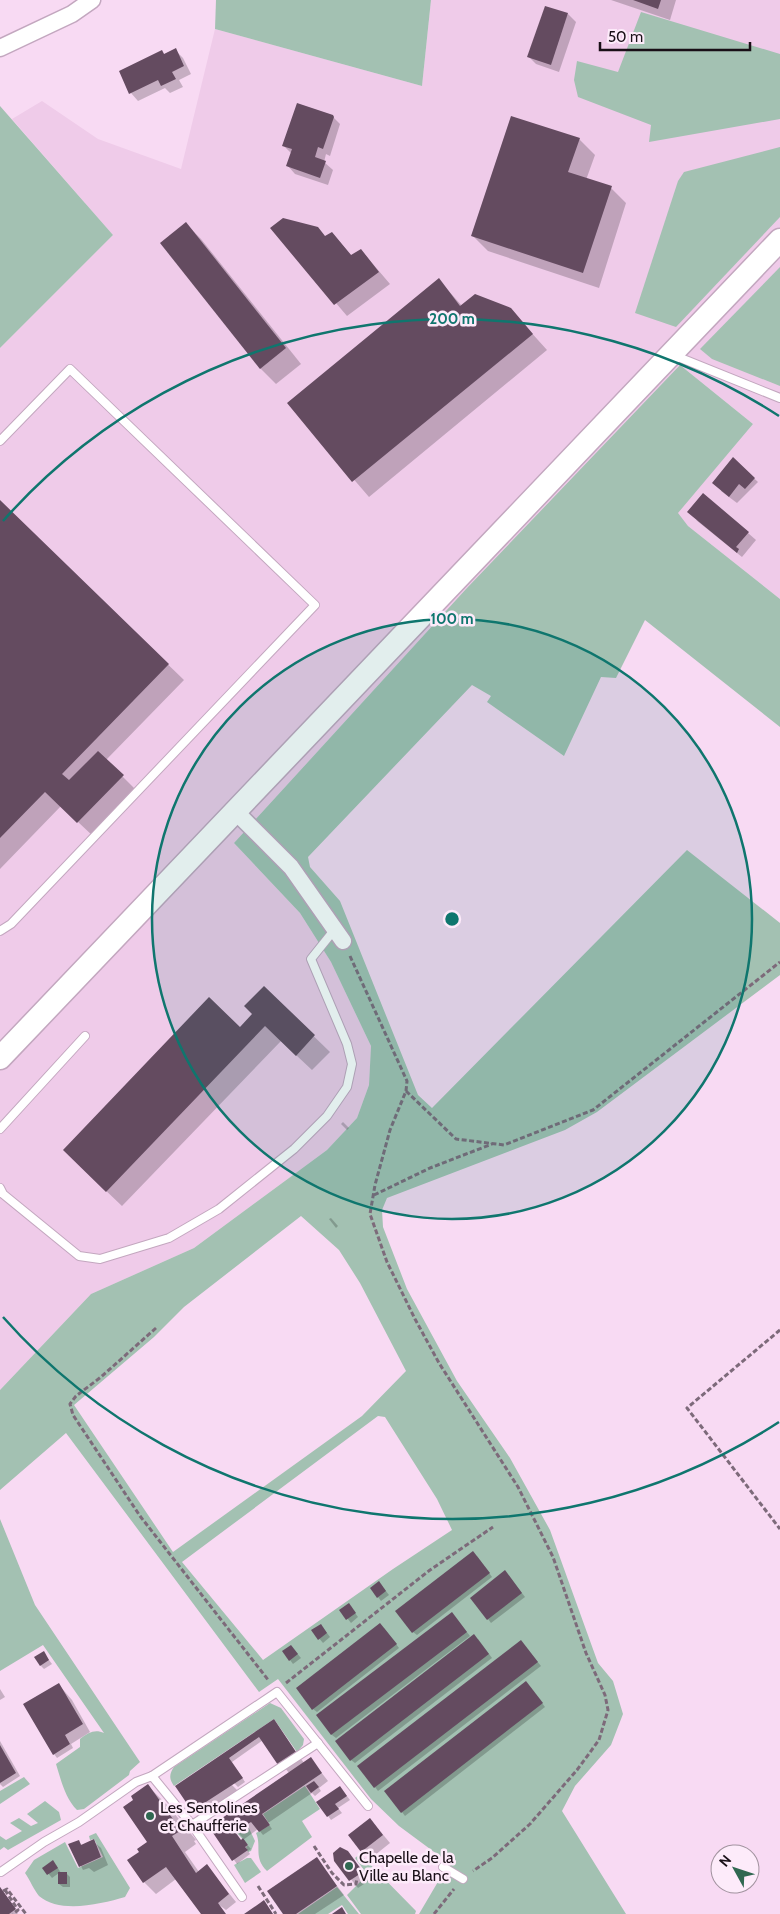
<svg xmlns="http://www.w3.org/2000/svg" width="780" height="1914" font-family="Cabin,sans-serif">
<rect width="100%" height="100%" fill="#f8daf3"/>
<!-- built -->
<polygon fill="#efcbe9" points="431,0 780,0 780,599 688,526 677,513 753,424 680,365 466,589 234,843 300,913 331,962 371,1046 369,1085 357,1118 327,1150 194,1248 91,1294 0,1390 0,348 113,235 12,119 42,101 98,139 181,169 215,29 422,86"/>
<!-- green -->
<g fill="#a3c1b2" fill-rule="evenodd">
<polygon points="216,0 431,0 422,86 215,29"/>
<polygon points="641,12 780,54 780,119 649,142 651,125 578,97 574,80 577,61 618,72"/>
<polygon points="0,106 113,235 0,348"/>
<polygon points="780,147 780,217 676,327 635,313 678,181 684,172"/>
<polygon points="780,267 780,386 712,359 700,349"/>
<path d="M680,365L753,424L678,513L688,526L780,599V727L645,620L616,678L601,677L564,756L487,702L491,696L472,685L308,857L310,867L340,901L418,1095L432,1108L687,850L780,923V975L597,1112L565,1130L387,1198L382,1210L383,1227L407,1289L457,1381L510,1458L550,1530L598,1663L613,1681L623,1714L611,1745L575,1786L562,1811L626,1914H419L449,1863L399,1826L371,1799L278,1679L259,1692L66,1433L0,1490V1390L91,1294L194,1248L327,1150L357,1118L369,1085L371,1046L331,962L300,913L234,843L466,589ZM301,1216L339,1250L360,1283L406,1371L362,1416L173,1552L74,1405L154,1337L184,1307ZM378,1416L385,1417L437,1499L452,1530L393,1569L263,1660L182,1562Z"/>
<path d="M0,1519L35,1605L140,1762L130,1771L129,1775L84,1809L77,1810C65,1798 61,1780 56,1764L80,1747V1739C89,1732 95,1729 104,1733L43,1645L0,1671Z"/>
<path d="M270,1703L281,1708L304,1739L303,1745L297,1752L274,1719L174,1786C169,1779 169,1774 174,1767Z"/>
<polygon points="24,1777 30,1784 0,1804 0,1791"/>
<path d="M305,1786L320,1809L302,1821L312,1837L267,1871C253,1857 262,1847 256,1833L270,1825L263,1814Z"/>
<polygon points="45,1801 59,1812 61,1820 8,1850 4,1847 0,1850 0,1836 6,1840 22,1831 10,1823 19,1818 31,1826 38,1823 27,1814"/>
<polygon points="247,1824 255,1841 251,1851 248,1852 246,1847 248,1845 236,1832"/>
<path d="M96,1833L130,1888L125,1897C101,1904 60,1914 39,1896C34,1890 30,1880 25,1873L34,1860L65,1842L78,1868L103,1857L94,1839L90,1840L89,1836Z"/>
<polygon points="360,1854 416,1911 415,1914 361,1914 347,1895 362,1880 360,1876 364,1870 355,1858"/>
<polygon points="247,1858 251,1858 261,1872 245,1883 234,1865"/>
<polygon points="337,1887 359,1914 348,1914 342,1905 328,1914 298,1914"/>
</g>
<!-- shadow -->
<g fill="#0003" fill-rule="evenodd">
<polygon points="611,0 676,0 670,20"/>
<polygon points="568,14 576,22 559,72 536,64 529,57"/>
<polygon points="175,50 183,58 191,74 179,80 183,87 170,93 165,88 138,101 131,93 162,52 165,55"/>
<polygon points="332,116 340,124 330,156 326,154 324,162 333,170 328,185 295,174 288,166 292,154 283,145"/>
<polygon points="579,139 595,155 586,180 611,188 626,203 599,288 488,251 473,236"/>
<polygon points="186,224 201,239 301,364 276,384 261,369 161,243"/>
<polygon points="272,228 326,237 332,233 352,256 361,250 390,284 347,316"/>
<polygon points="439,280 462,306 510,309 547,350 369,497 288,403"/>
<polygon points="733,459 758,482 737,503 721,491"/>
<polygon points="0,502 184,680 106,760 138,792 94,837 61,806 0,869"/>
<polygon points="696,520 748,533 756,540 742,557"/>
<polygon points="264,988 330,1052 312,1070 281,1041 122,1206 80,1166 240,1029 254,1014"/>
<polygon points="343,1122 349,1128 347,1130 341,1124"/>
<polygon points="331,1218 338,1226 336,1228 329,1219"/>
<polygon points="477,1556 492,1577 417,1635 413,1632"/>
<polygon points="509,1576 525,1597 491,1623 488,1619"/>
<polygon points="382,1586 389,1595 381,1601 378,1597"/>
<polygon points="352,1609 358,1617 351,1623 341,1610"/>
<polygon points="455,1617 470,1636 336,1738 332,1735 318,1716"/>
<polygon points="384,1628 399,1648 317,1712 313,1709"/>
<polygon points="324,1629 330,1637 323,1643 313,1631"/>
<polygon points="478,1639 492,1658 355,1763 351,1760"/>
<polygon points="524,1645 541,1666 378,1791 375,1787"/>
<polygon points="291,1646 301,1658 293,1664 290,1660"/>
<polygon points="43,1652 52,1664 44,1669 41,1666"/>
<polygon points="59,1685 72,1700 90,1732 71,1744 73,1748 57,1758 54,1754"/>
<polygon points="529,1686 545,1707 405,1816 402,1812"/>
<polygon points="0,1689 5,1697 0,1700"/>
<path d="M274,1721L304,1763L310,1758L328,1781L319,1788L321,1791L315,1796L312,1793L268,1823L272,1829L263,1835L258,1829L243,1840L251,1849L248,1851L250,1854L237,1864L210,1827L289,1773L263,1740L232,1762L245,1782L238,1787L230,1779L228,1781L240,1793L211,1812L206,1807L196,1814L177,1787ZM236,1832H237L244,1839L241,1841Z"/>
<polygon points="0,1741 20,1776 3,1787 0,1784"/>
<polygon points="148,1786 169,1807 196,1840 194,1841 196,1844 185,1852 199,1872 207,1866 236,1902 226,1910 218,1904 225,1914 203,1914 176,1879 156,1894 144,1882 141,1852 149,1842 135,1800"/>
<polygon points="343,1791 350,1800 338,1808 342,1813 331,1820 318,1802"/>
<polygon points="370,1819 390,1843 370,1859 350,1835"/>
<polygon points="78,1841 82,1845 93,1841 101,1848 108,1865 94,1872 89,1868 83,1870 70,1845"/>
<polygon points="348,1852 370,1880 358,1888 336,1861"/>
<polygon points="316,1858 344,1895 315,1914 284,1914"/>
<polygon points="56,1865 61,1873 66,1873 70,1877 70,1887 63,1887 59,1884 59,1873 52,1878 44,1868"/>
<polygon points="0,1887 18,1913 17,1914 0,1914"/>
</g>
<!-- building -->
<g fill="#644b60">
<polygon points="633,0 661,0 658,9"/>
<polygon points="545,6 568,13 551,65 527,57"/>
<polygon points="176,48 184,66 172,72 176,79 161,86 158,80 129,94 119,71 162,50 164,54"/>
<polygon points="297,103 333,115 334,117 323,149 318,147 315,157 326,161 320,178 286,166 292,149 282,146"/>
<polygon points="511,116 580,138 568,172 612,186 583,273 471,236"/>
<polygon points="283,218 318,227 325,236 332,232 351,255 361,249 379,272 334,305 270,228"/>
<polygon points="186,222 286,348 260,369 160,243"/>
<polygon points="439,278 460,306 475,294 511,308 533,334 352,482 287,403"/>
<polygon points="733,457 755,478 745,489 739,484 729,497 712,483"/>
<polygon points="703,493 749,532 736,547 739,549 737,553 687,512"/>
<polygon points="0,500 169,664 62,774 69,780 98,751 124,775 77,823 45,792 0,838"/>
<polygon points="264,986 315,1035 296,1056 265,1026 106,1192 63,1150 209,997 240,1027 252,1014 244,1006"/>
<polygon points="473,1551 490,1573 412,1633 395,1611"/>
<polygon points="505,1570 522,1593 487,1620 470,1598"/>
<polygon points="379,1581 386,1591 377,1598 370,1588"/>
<polygon points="349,1603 356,1613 346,1620 339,1610"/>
<polygon points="452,1612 467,1632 331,1735 316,1715"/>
<polygon points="380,1623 397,1644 312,1710 296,1688"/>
<polygon points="321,1624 327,1633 318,1640 311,1630"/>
<polygon points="474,1634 489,1654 350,1761 335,1741"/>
<polygon points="521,1640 538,1662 374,1788 357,1766"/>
<polygon points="291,1645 298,1654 289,1661 282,1651"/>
<polygon points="44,1651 49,1660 40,1666 34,1657"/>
<polygon points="526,1681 543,1703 401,1813 384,1791"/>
<polygon points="59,1683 83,1724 65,1735 70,1744 53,1755 23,1704"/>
<polygon points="274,1719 296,1752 278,1765 259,1737 229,1758 243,1778 192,1811 175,1786"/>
<polygon points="0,1745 16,1773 0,1783"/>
<polygon points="311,1757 322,1773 262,1814 270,1825 259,1832 251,1822 235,1832 241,1840 243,1838 248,1845 245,1847 248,1850 232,1861 209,1827"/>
<polygon points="314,1781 319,1787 311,1793 306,1786"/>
<polygon points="148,1784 175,1822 179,1820 185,1828 172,1836 196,1873 207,1864 229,1894 218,1903 226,1914 201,1914 166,1867 143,1883 127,1860 139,1852 137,1849 147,1842 123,1807 133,1800 131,1796"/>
<polygon points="340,1786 347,1796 335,1804 339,1809 327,1817 316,1802"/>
<polygon points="370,1818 383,1835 361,1852 348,1835"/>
<polygon points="94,1839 101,1857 79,1867 68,1844 79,1840 81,1845"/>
<polygon points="340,1847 348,1851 363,1872 349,1881 334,1861 333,1853"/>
<polygon points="317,1857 337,1886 296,1914 283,1914 267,1891"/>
<polygon points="53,1860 58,1868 47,1875 42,1868"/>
<rect x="58" y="1872" width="9" height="12"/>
<polygon points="0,1887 16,1909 9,1914 0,1914"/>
<polygon points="264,1900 273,1914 244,1914 260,1903"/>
<polygon points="342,1907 346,1914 332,1914"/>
</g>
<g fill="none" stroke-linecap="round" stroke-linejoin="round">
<!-- lane casing -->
<g stroke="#c3a7bf" stroke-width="10">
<g id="lane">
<polyline points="673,355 780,398"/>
<polyline points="0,441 70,369 315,605 11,924 0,931"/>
<polyline points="0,1129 85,1036"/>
<polyline points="0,1188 3,1194 79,1256 100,1259 169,1238 219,1209 294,1149 327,1116 347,1087 352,1064 347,1044 311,959 335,929"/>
<polyline points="152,1776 277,1692 368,1806"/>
<polyline points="192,1825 242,1897"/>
<polyline points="443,1867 463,1879"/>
<polyline points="1,1872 44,1842 79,1822 136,1782 152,1776 192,1825 318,1743"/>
</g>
</g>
<!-- street casing -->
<g stroke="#c3a7bf" stroke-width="19">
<g id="street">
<polyline points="0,48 72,14 92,0"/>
<polyline points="235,811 291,867 343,941"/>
</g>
</g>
<!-- secondary casing -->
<g stroke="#c3a7bf" stroke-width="25">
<polyline id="secondary" points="0,1058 780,240"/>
</g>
<!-- path -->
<g stroke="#7d6a7a" stroke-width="3" stroke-dasharray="5 2.5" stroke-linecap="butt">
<polyline points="350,956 407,1081 406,1091 390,1130 375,1185 370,1214 387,1262 415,1319 439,1363 518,1487 553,1557 586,1653 605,1695 608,1710 599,1740 577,1770 530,1824 492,1858 473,1871"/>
<polyline points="406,1091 456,1139 504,1145 593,1110 780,962"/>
<polyline points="374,1195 430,1168 492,1144"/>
<polyline points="156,1328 101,1377 76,1396 70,1404 73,1415 140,1516 269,1681"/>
<polyline points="780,1330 687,1408 780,1529"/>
<polyline points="286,1683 430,1570 493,1527"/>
<polyline points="314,1846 332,1873 344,1885 356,1884 357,1878"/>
<polyline points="258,1886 276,1914"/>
<polyline points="5,1890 18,1910 13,1914"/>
<polyline points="3,1891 7,1889 26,1914"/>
<polyline points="434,1914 454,1889"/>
</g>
<!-- lane -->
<use href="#lane" stroke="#fff" stroke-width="8"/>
<!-- street -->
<use href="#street" stroke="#fff" stroke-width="16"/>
<!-- secondary -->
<use href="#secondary" stroke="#fff" stroke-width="22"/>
</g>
<!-- distance rings -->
<circle cx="452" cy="919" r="300" fill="#0f766e" fill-opacity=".12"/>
<g fill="none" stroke="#0f766e" stroke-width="2.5">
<circle cx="452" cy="919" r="300"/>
<path d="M779 1422A600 600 0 0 1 3 1317M3 521A600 600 0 0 1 779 416"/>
</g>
<!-- markers -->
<g fill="#306851" stroke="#fdebfa" stroke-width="2">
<circle cx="150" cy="1816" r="5"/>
<circle cx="349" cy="1866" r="5"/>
</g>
<g text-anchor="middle" stroke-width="5" stroke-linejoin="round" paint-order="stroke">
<!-- poi labels -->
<g font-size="16" fill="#190f17" stroke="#fdebfa" text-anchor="start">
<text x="160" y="1813">Les Sentolines<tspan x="160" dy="18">et Chaufferie</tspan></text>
<text x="359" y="1863">Chapelle de la<tspan x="359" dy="18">Ville au Blanc</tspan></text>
</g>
</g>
<circle cx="452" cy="919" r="8" fill="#0f766e" stroke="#fdebfa" stroke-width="2.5"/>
<g font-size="15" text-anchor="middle" font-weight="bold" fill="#0f766e" stroke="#fdebfa" stroke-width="5" stroke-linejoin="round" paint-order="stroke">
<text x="452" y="324">200 m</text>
<text x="452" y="624">100 m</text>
</g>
<!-- north arrow -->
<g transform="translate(735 1869) rotate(310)"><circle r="24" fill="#fdebfa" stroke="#a2939f"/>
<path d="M0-4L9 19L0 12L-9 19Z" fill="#306851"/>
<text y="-8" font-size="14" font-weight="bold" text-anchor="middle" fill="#190f17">N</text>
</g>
<!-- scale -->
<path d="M600 42v8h150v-8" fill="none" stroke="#190f17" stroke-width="2.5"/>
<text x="608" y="42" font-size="15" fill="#190f17" stroke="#fdebfa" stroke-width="4" paint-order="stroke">50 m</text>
</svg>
